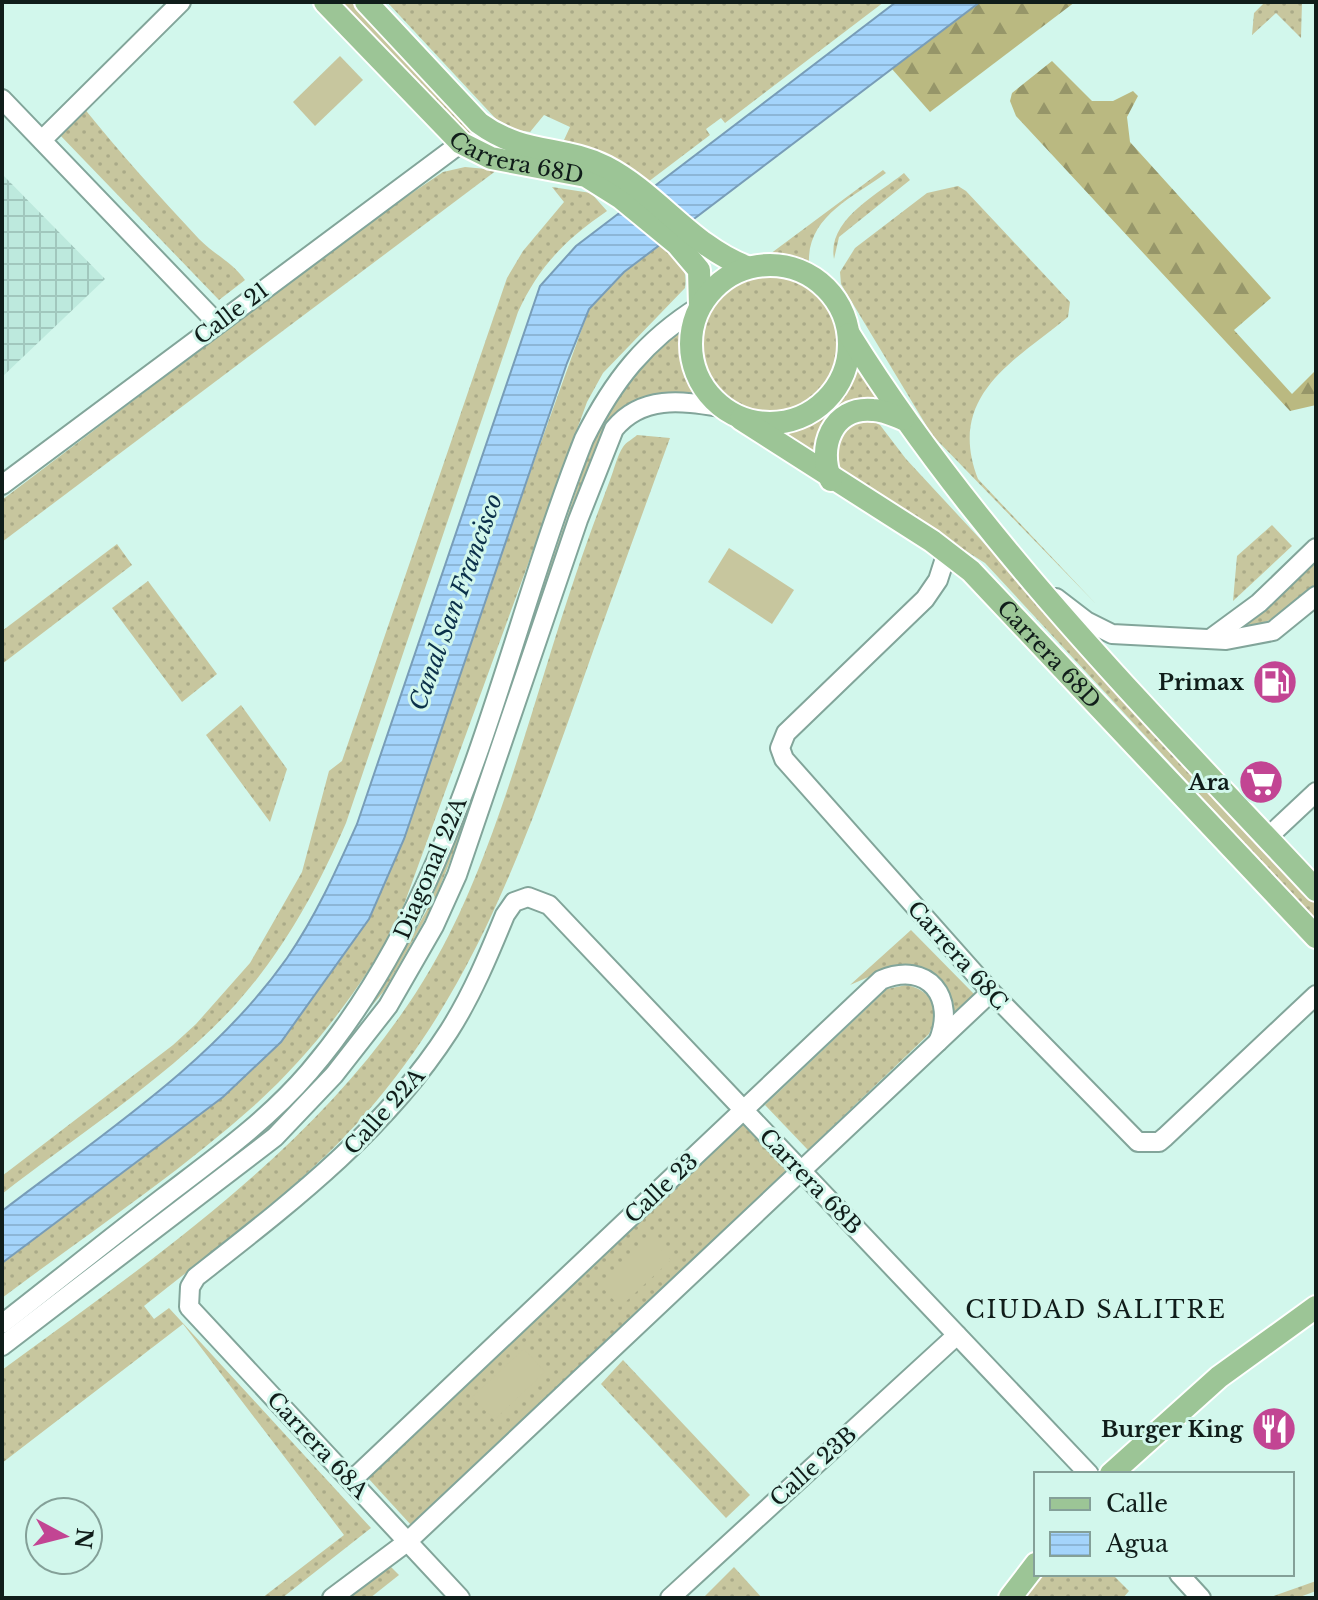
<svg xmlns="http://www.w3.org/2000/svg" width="1318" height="1600" font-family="'Libre Baskerville',serif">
<defs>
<pattern id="industrial-grid" width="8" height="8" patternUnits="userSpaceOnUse" patternTransform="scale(2)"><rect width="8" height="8" fill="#bde9dd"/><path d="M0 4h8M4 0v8" fill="none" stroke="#a1c7bd"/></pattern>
<pattern id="grass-dots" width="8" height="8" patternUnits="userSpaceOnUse" patternTransform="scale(2)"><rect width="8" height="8" fill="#c7c69e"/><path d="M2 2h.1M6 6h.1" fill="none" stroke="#aa8" stroke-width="1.8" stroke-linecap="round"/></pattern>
<pattern id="forest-firs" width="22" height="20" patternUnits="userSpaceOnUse" patternTransform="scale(2)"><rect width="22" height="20" fill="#bab981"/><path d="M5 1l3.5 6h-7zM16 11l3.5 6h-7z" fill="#969669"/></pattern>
<pattern id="water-rules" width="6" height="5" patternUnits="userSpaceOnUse" patternTransform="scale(2)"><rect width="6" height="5" fill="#a4d4fb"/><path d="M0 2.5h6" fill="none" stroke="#8cb6d7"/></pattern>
</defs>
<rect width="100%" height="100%" fill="#d2f7ec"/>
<!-- industrial -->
<polygon fill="url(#industrial-grid)" points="2,174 105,279 2,377"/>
<!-- grass -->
<g fill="url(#grass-dots)">
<polygon points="338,2 351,2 479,138 499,151 478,146"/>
<polygon points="387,2 884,2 725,123 721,118 706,129 710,135 644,185 612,156 564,140 570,127 544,115 530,132 517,130 496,119"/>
<polygon points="1265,2 1302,2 1301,38 1276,13 1252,35 1254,13"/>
<path d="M83,107C120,153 159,196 199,239C215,255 232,262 245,280L219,300L58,133Z"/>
<polygon points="465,167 497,170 2,542 2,500 369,222 443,172"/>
<path d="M883,170L886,173C852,198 807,217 809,263L770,254Z"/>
<path d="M904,173L910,180L839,237L834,259C827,220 877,195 904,173Z"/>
<path d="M958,186L966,191L1070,302L1068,317C1013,362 946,396 978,479L1096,604L932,435L841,284L840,272L855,248L927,193Z"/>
<path d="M552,187L591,193L607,211C566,239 539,266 518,312L346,823C318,888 283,952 235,1005C170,1076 79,1134 2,1194V1176L173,1045L196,1024L250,963L302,872L329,771L342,761L507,278L523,251L564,202Z"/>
<path d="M661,244C678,257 688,265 685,288L603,373L587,402L398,921C362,987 313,1052 257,1103C178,1174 87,1234 2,1298V1263L223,1097L281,1042L369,919L589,309L624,272Z"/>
<circle cx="770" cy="344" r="70"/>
<path d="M685,327L686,377L700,396C657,384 622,402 600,438L467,819L431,909L384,991L285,1112L2,1335L324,1063L382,989L428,908L463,818L595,436C617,393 646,356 685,327Z"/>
<path d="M857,363L883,405L844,407L821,465L775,437C817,428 843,404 857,363Z"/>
<polygon points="870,420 880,425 906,459 1316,901 1316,920 985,563 834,468 842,424"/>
<path d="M637,435L670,438C639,523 608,608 578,694C525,843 473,991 367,1112C303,1186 220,1245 144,1306L154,1319L169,1308L371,1528L282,1598H262L344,1535L183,1324L2,1463V1370C157,1256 332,1138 431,968C496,857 533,700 575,577C586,544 598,512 610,480C614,470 617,456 623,447C626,442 633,439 637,435Z"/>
<polygon points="1272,525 1292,546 1233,601 1237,556"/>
<polygon points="117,544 132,565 2,664 2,631"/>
<path d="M1316,561V585C1282,616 1271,623 1226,635L1249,622Z"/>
<polygon points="148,581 217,674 182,702 112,608"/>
<polygon points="241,705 287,769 270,822 206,735"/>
<polygon points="911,930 974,994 953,1014 950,994 940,982 880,972 850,985"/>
<path d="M906,985C933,990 941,1011 929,1034L808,1150L765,1105L887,989Z"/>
<polygon points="742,1124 788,1171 411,1525 368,1478"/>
<polygon points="623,1360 750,1495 726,1518 601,1384"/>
<polygon points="390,1566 399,1575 370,1598 349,1598"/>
<polygon points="734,1567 762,1598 707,1598 705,1596"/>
<polygon points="1042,1574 1112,1574 1129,1591 1123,1598 1022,1598"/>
<polygon points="1316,1581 1316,1591 1297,1598 1268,1598"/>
</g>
<!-- forest -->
<g fill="url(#forest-firs)">
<polygon points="980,2 1075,2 930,112 892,69"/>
<polygon points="1052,61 1092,101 1113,101 1133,91 1138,96 1127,117 1130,142 1271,298 1234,330 1292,394 1316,370 1316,405 1290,411 1016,116 1010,101 1012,93"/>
</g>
<!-- pitch -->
<g fill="#c7c69e">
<polygon points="340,56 363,80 315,126 293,102"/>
<polygon points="729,548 794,590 772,624 708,582"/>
<polygon points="650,1237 671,1260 620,1307 599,1284"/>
<polygon points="524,1349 545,1372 494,1420 472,1397"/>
</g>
<!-- water -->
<path fill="url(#water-rules)" stroke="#789db8" stroke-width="2" d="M896,2H980L624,272L589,309L567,363L404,839L369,919L281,1042L223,1097L2,1263V1211C101,1135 214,1062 287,958C316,916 336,871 357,824L540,286L576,246Z"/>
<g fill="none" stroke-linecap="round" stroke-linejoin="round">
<!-- minor casing -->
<g stroke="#82a59a" stroke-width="22">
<g id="minor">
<polyline points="2,99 217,323"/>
<polyline points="42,140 181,2"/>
<polyline points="2,485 461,143"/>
<polyline points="947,552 938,580 925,599 786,733 780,748 784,759 991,992 1138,1142 1159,1142 1165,1137 1316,995"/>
<polyline points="1056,598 1086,621 1112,634 1226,640 1273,631 1316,596"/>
<polyline points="1210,639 1259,603 1316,548"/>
<polyline points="1267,838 1316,792"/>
<path d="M2,1324C56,1282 109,1239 164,1197C215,1158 267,1121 309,1072C462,893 500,652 584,439C613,381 645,340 700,306"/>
<path d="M2,1346L275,1137L334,1075L388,1006L434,926L457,875L578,520L614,429C642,395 681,401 720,407"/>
<path d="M351,1481L881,980C928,960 957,998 938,1042"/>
<polyline points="1179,1574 1201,1598"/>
<polyline points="332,1598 407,1542 991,992"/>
<path d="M460,1598L189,1307L190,1287L196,1277C289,1204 384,1132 449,1031C472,995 489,954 505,915L514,902L528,897L549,905L1089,1474"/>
<polyline points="670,1598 957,1335"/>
</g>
</g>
<!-- major casing -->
<g stroke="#fff" stroke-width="26">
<g id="major">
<path id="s1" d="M325,2L461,143L491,158L586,176L621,198L677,244L699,270L700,306"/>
<path d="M366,2L479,123C524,156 562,145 606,167C658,194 691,246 747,267"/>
<circle cx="770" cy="344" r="79"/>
<path d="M849,334C977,540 1152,714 1316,890"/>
<path id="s2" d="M741,419L932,541L971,571L1316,937"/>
<path d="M831,480C817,448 832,406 873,410C883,410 893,415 903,419"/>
<polyline points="1111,1474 1219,1377 1316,1307"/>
<polyline points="1010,1598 1036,1564"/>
</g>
</g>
<!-- minor -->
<use href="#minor" stroke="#fff" stroke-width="18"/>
<!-- major -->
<use href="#major" stroke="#9cc596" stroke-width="22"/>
</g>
<!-- icons -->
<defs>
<g id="fuel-disc" transform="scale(2.3)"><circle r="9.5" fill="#c24593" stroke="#d2f7ec"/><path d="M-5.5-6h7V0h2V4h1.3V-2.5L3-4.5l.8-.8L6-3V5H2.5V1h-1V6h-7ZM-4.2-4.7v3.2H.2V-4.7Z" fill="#fff"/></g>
<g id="supermarket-disc" transform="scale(2.3)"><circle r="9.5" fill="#c24593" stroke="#d2f7ec"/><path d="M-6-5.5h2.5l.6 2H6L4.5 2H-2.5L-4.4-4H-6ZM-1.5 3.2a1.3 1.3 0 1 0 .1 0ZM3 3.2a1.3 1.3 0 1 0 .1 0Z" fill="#fff"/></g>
<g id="restaurant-disc" transform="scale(2.3)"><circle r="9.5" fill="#c24593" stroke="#d2f7ec"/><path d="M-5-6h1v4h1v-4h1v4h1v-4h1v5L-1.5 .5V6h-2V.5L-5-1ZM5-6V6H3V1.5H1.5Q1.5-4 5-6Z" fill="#fff"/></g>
</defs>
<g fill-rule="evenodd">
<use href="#fuel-disc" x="1275" y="682"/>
<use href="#supermarket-disc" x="1261" y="782"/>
<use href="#restaurant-disc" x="1274" y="1429"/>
</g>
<g text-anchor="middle" stroke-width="6" stroke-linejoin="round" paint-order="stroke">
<!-- street labels -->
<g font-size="22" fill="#101d1a" stroke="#d2f7ec">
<text dy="8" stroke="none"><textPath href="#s1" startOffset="254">Carrera 68D</textPath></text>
<text transform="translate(231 313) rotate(-37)" y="8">Calle 21</text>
<text dy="8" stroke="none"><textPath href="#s2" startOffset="390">Carrera 68D</textPath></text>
<text transform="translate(430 868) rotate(-67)" y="8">Diagonal 22A</text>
<text transform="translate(958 955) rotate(48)" y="8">Carrera 68C</text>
<text transform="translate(384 1111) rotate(-48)" y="8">Calle 22A</text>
<text transform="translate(811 1181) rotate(46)" y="8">Carrera 68B</text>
<text transform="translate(661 1188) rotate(-43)" y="8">Calle 23</text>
<text transform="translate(318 1445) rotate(47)" y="8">Carrera 68A</text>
<text transform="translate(813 1466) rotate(-42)" y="8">Calle 23B</text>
</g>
<!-- poi labels -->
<g font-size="22" font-weight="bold" fill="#101d1a" stroke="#d2f7ec" text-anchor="end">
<text x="1244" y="690">Primax</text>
<text x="1230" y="790">Ara</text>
<text x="1243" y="1437">Burger King</text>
</g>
<!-- water labels -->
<g font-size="24" font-style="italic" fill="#0b304a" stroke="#d2f7ec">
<text transform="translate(456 602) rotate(-70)" y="8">Canal San Francisco</text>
</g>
<!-- neighbourhood labels -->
<g font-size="24" letter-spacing="2" fill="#101d1a" stroke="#d2f7ec">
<text x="1096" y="1318">CIUDAD SALITRE</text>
</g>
</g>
<!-- border -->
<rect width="1318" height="1600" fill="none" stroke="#101d1a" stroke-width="8"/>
<!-- legend -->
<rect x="1034" y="1472" width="260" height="104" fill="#d2f7ec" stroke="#84a098" stroke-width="2"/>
<rect x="1050" y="1498" width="40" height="12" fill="#9cc596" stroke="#84a098" stroke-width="2"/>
<text x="1106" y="1512" font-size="24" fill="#101d1a">Calle</text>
<rect x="1050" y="1532" width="40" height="24" fill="url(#water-rules)" stroke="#84a098" stroke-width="2"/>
<text x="1106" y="1552" font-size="24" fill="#101d1a">Agua</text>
<!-- north arrow -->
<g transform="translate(64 1536) rotate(97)"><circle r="38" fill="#d2f7ec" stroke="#84a098" stroke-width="2"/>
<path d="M0-6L14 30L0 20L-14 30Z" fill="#c24593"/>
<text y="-12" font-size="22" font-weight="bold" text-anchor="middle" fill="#101d1a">N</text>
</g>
</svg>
